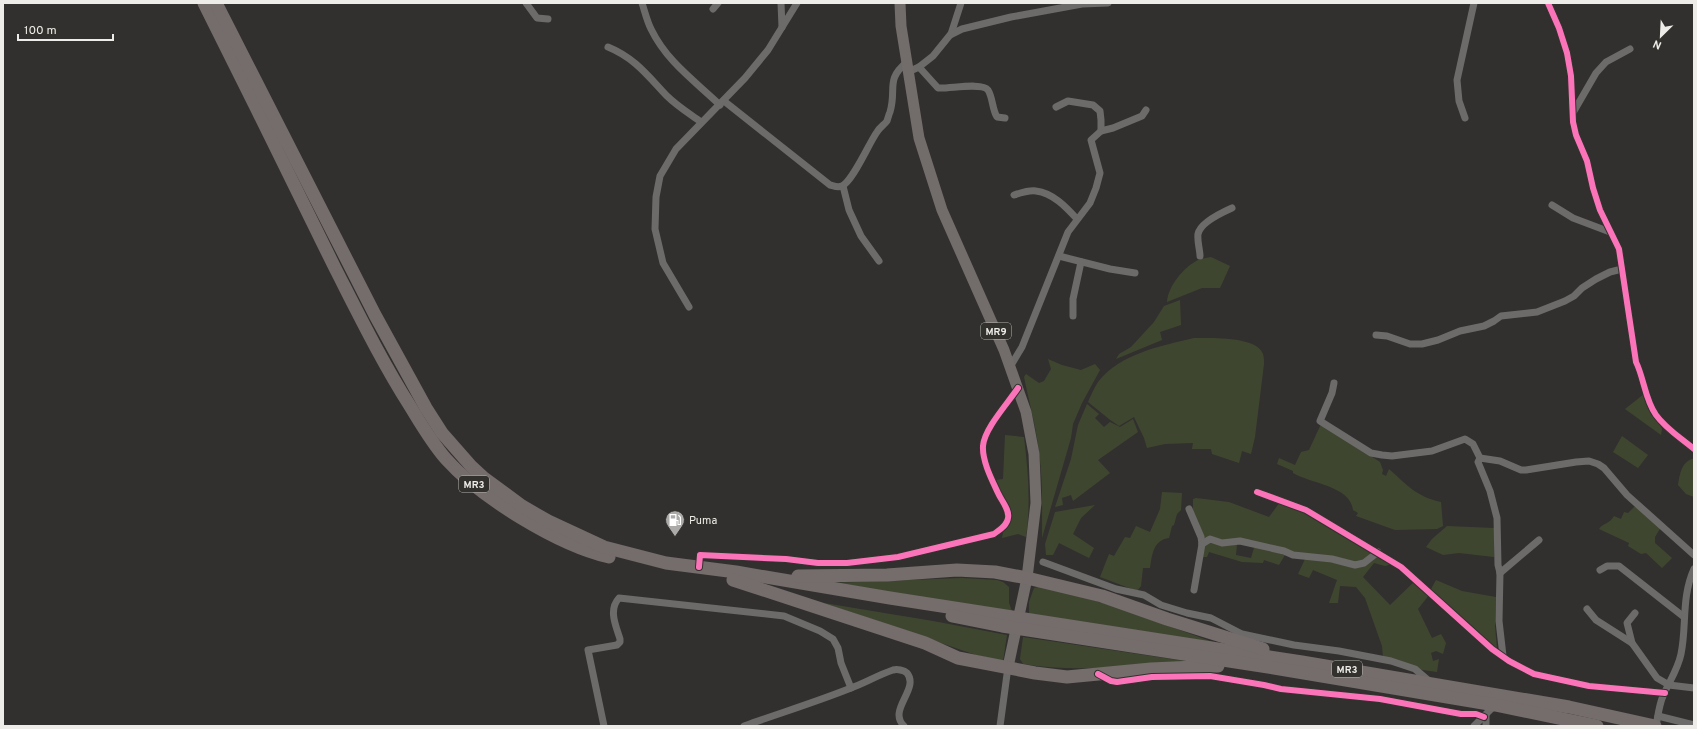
<svg xmlns="http://www.w3.org/2000/svg" width="1697" height="729" font-family="Overpass,sans-serif">
<rect width="100%" height="100%" fill="#31302e"/>
<!-- green -->
<g fill="#3f4630">
<path d="M1211,257L1230,266L1220,288H1202L1167,302C1168,286 1184,267 1198,260C1202,258 1207,258 1211,257Z"/>
<polygon points="1180,300 1181,325 1160,332 1162,340 1116,359 1119,354 1131,347 1154,322 1164,306"/>
<path d="M1194,338C1210,338 1257,336 1263,354C1264,357 1264,361 1264,364L1255,437L1251,454L1242,451L1239,463L1212,454L1211,449H1192L1193,443L1165,444L1147,448L1144,438L1134,417L1119,426L1109,419L1088,402C1091,395 1094,388 1098,382C1121,353 1161,346 1194,338Z"/>
<path d="M1048,359L1062,365L1081,370L1095,364L1100,370L1082,403L1073,424L1071,438L1042,538C1042,509 1043,480 1039,452C1036,426 1029,402 1024,377L1026,374L1039,383L1044,381L1051,369Z"/>
<polygon points="1644,394 1662,429 1661,435 1625,409"/>
<polygon points="1087,404 1099,414 1095,418 1104,427 1110,422 1120,427 1133,419 1138,432 1098,460 1110,473 1073,501 1071,495 1062,498 1063,505 1055,507 1071,459 1078,425"/>
<path d="M1321,424L1380,462L1383,470L1382,474L1386,476L1389,469C1407,485 1417,497 1441,502L1443,526L1437,529L1395,530L1356,516L1358,513L1353,510C1351,486 1309,483 1293,473V471L1277,464L1279,458L1295,465L1301,452L1309,450Z"/>
<path d="M1005,435L1024,437C1028,471 1031,503 1026,537L1018,534L1002,538L1008,507L996,480L1003,479Z"/>
<polygon points="1622,436 1648,455 1638,468 1613,452"/>
<path d="M1692,459H1694V497L1686,494L1678,485C1680,474 1681,463 1692,459Z"/>
<path d="M1162,492L1182,493L1181,510L1177,514L1174,525L1172,526L1169,538C1153,540 1152,555 1150,568H1143L1141,586L1137,591L1100,577L1109,554L1114,556L1125,537L1130,538L1136,526L1150,532L1160,509Z"/>
<polygon points="1196,498 1229,502 1269,517 1280,502 1309,513 1374,553 1359,563 1303,555 1266,546 1203,541 1193,511 1193,499"/>
<path d="M1637,504L1661,527L1655,537V543L1672,558L1662,568L1646,553L1641,554L1628,546L1629,543L1599,529C1603,523 1610,524 1614,516L1621,519L1624,512L1628,513Z"/>
<polygon points="1095,505 1081,518 1073,534 1094,548 1089,558 1059,543 1053,555 1046,555 1045,544 1055,512"/>
<polygon points="1447,526 1494,528 1494,557 1459,553 1443,555 1426,547 1432,539"/>
<polygon points="1210,540 1237,544 1236,555 1251,558 1254,548 1259,547 1285,555 1279,565 1264,560 1263,563 1242,562 1209,552 1207,557 1203,557 1203,545"/>
<polygon points="1378,555 1392,564 1385,566 1374,563 1363,577 1390,605 1415,581 1429,595 1418,609 1432,638 1441,634 1446,643 1443,654 1436,651 1431,653 1433,661 1439,659 1437,672 1416,669 1383,657 1382,646 1365,598 1356,587 1340,586 1338,603 1329,603 1337,580 1313,570 1309,578 1298,574 1305,559 1320,559 1353,567"/>
<polygon points="962,578 997,580 1003,582 1009,587 1009,603 1013,614 830,583"/>
<polygon points="1436,580 1462,591 1496,597 1495,626 1497,649 1447,606 1431,589"/>
<polygon points="1042,586 1056,589 1116,607 1224,646 1029,616 1029,602 1034,588"/>
<polygon points="824,603 933,621 1007,635 1003,661 976,655"/>
<path d="M1023,637L1192,662C1138,665 1077,673 1023,664L1020,659Z"/>
</g>
<g fill="none" stroke-linecap="round" stroke-linejoin="round">
<!-- minor -->
<g stroke="#6c6b6a" stroke-width="7">
<polyline points="526,3 537,18 548,19"/>
<path d="M642,3C645,12 647,21 651,29C667,62 695,81 720,105"/>
<polyline points="781,3 782,27"/>
<path d="M1548,3L1559,28L1567,53L1571,76L1573,122L1576,135L1587,161L1593,188L1600,210L1619,249L1636,362C1644,378 1645,400 1656,415C1666,429 1681,438 1694,449"/>
<polyline points="713,9 718,3"/>
<polyline points="951,34 961,3"/>
<path d="M608,47C635,58 648,76 667,96C677,106 690,114 701,122"/>
<path d="M919,67L938,88C949,89 982,82 988,90C993,98 992,109 997,117L1005,118"/>
<polyline points="908,72 919,67 933,56 950,35 962,29 1011,17 1082,4 1108,3"/>
<path d="M724,101L830,185C834,186 838,188 842,186C853,181 869,143 877,132C880,127 884,125 887,121C888,118 889,114 890,112C897,89 885,80 907,62"/>
<polyline points="1056,107 1068,101 1093,105 1100,111 1101,120 1101,131"/>
<polyline points="1574,111 1596,73 1606,62 1630,49"/>
<polyline points="1465,118 1459,101 1457,80 1474,3"/>
<polyline points="843,186 849,210 861,236 879,261"/>
<path d="M1014,195C1020,193 1029,190 1036,191C1053,193 1066,207 1077,219"/>
<polyline points="1552,205 1573,218 1610,232"/>
<polyline points="1059,256 1110,269 1135,273"/>
<path d="M1200,256C1200,250 1197,241 1198,234C1200,223 1223,212 1232,208"/>
<polyline points="689,307 663,263 655,229 656,197 660,176 676,149 745,78 768,50 797,3"/>
<polyline points="1073,316 1073,299 1081,262"/>
<polyline points="1376,335 1387,336 1410,344 1422,344 1438,340 1460,331 1484,326 1494,321 1501,316 1537,312 1565,301 1574,296 1582,288 1596,279 1610,272 1622,269"/>
<polyline points="1010,367 1022,347 1068,232 1090,203 1096,188 1100,173 1091,140 1101,131 1113,128 1142,116 1146,110"/>
<polyline points="1334,383 1332,393 1320,421 1371,453 1382,455 1392,456 1432,451 1465,439 1473,444 1480,458"/>
<polyline points="1257,492 1306,510 1401,567 1492,649 1509,661 1534,674 1589,686 1665,693"/>
<polyline points="1189,509 1201,537 1202,544 1194,590"/>
<polyline points="1202,544 1210,539 1222,543 1240,541 1284,551 1293,555 1332,559 1355,565 1364,563 1378,552"/>
<polyline points="1043,562 1116,589 1144,595 1161,605 1187,613 1211,618 1242,634 1294,645 1339,651 1391,661 1415,669 1429,681"/>
<path d="M699,567L700,555L786,559L818,563H847L898,557L994,534C999,530 1007,526 1008,518C1010,510 1001,500 998,493C992,480 982,461 983,446C984,429 1008,403 1018,388"/>
<polyline points="1600,570 1607,566 1619,566 1684,617"/>
<polyline points="1500,573 1539,540"/>
<polyline points="1587,609 1596,620 1632,643 1657,678 1669,685 1694,688"/>
<polyline points="1632,643 1627,623 1635,613"/>
<polyline points="1503,656 1499,621 1500,573 1498,565 1497,518 1490,491 1478,462 1480,458 1500,461 1521,470 1526,470 1576,462 1589,461 1598,464 1604,468 1627,495 1694,555"/>
<polyline points="1100,675 1111,681 1117,682 1152,677 1210,676 1264,685 1281,689 1380,699 1461,714 1476,714 1484,717"/>
<polyline points="1486,715 1486,726"/>
<polyline points="1658,716 1694,725"/>
<path d="M604,726L588,650L617,645L620,642V639C616,626 608,610 619,598L784,616L820,631L833,639L838,648L841,663L851,688"/>
<path d="M744,726C780,713 816,702 851,688C865,683 878,675 893,670C897,669 904,670 907,673C920,689 887,710 904,726"/>
<polyline points="1000,726 1008,667"/>
<polyline points="1474,726 1495,705"/>
<path d="M1656,726C1658,716 1659,705 1663,696C1669,682 1678,669 1681,654C1687,625 1681,598 1694,569"/>
</g>
<!-- primary -->
<polyline stroke="#726c6b" stroke-width="11" points="900,3 901,26 919,138 942,210 1004,350 1026,412 1034,454 1036,503 1027,578 1008,667"/>
<!-- motorway -->
<g stroke="#756c6c" stroke-width="13">
<path d="M204,3C248,91 292,180 335,268C359,315 382,362 410,406C421,424 432,443 446,459C481,498 558,545 609,557"/>
<polyline points="216,3 375,315 426,408 442,433 471,466 484,478 522,506 548,521 604,547 666,563 736,572 890,598 1302,662 1569,707 1655,726"/>
<polyline points="798,576 887,575 957,570 995,572 1027,578 1102,596 1167,619 1263,649"/>
<polyline points="733,580 925,643 958,658 1035,673 1067,677 1151,669 1218,666"/>
<polyline points="952,616 1002,626 1274,668 1495,705 1597,726"/>
</g>
<!-- cycleway casing -->
<g stroke="#32312d" stroke-width="8">
<g id="cycleway">
<path d="M1548,3L1559,28L1567,53L1571,76L1573,122L1576,135L1587,161L1593,188L1600,210L1619,249L1636,362C1644,378 1645,400 1656,415C1666,429 1681,438 1694,449"/>
<polyline points="1257,492 1306,510 1401,567 1492,649 1509,661 1534,674 1589,686 1665,693"/>
<path d="M699,567L700,555L786,559L818,563H847L898,557L994,534C999,530 1007,526 1008,518C1010,510 1001,500 998,493C992,480 982,461 983,446C984,429 1008,403 1018,388"/>
<polyline points="1098,674 1111,681 1117,682 1152,677 1210,676 1264,685 1281,689 1380,699 1461,714 1476,714 1484,717"/>
</g>
</g>
<!-- cycleway -->
<use href="#cycleway" stroke="#fb73b8" stroke-width="6"/>
</g>
<!-- icons -->
<defs>
<g id="fuel-pin" transform="scale(1)"><path d="M0 17L-7.5 6A9.5 9.5 0 1 1 7.5 6Z" fill="#abaaa8" stroke="#32312d"/><path d="M-5.5-6h7V0h2V4h1.3V-2.5L3-4.5l.8-.8L6-3V5H2.5V1h-1V6h-7ZM-4.2-4.7v3.2H.2V-4.7Z" fill="#fff"/></g>
</defs>
<g fill-rule="evenodd">
<use href="#fuel-pin" x="675" y="520"/>
</g>
<g text-anchor="middle" stroke-width="3" stroke-linejoin="round" paint-order="stroke">
<!-- shield labels -->
<g fill="#32312d" stroke="#b5b4b1" stroke-width="1">
<rect x="981" y="323" width="30" height="16" rx="3"/>
<rect x="459" y="476" width="30" height="16" rx="3"/>
<rect x="1332" y="661" width="30" height="16" rx="3"/>
</g>
<g font-size="10" font-weight="bold" fill="#edece9">
<text x="996" y="335">MR9</text>
<text x="474" y="488">MR3</text>
<text x="1347" y="673">MR3</text>
</g>
<!-- poi labels -->
<g font-size="11" fill="#edece9" stroke="#32312d" text-anchor="start">
<text x="689" y="524">Puma</text>
</g>
</g>
<!-- border -->
<rect width="1697" height="729" fill="none" stroke="#edece9" stroke-width="8"/>
<!-- north arrow -->
<g transform="translate(1661 36) rotate(204)" stroke="#32312d" stroke-width="3" paint-order="stroke">
<path d="M0-3L7 15L0 10L-7 15Z" fill="#edece9"/>
<text y="-6" font-size="11" font-weight="bold" text-anchor="middle" fill="#edece9">N</text>
</g>
<!-- scale -->
<path d="M18 34v6h95v-6" fill="none" stroke="#edece9" stroke-width="2"/>
<text x="24" y="34" font-size="12" fill="#edece9" stroke="#32312d" stroke-width="3" paint-order="stroke">100 m</text>
</svg>
